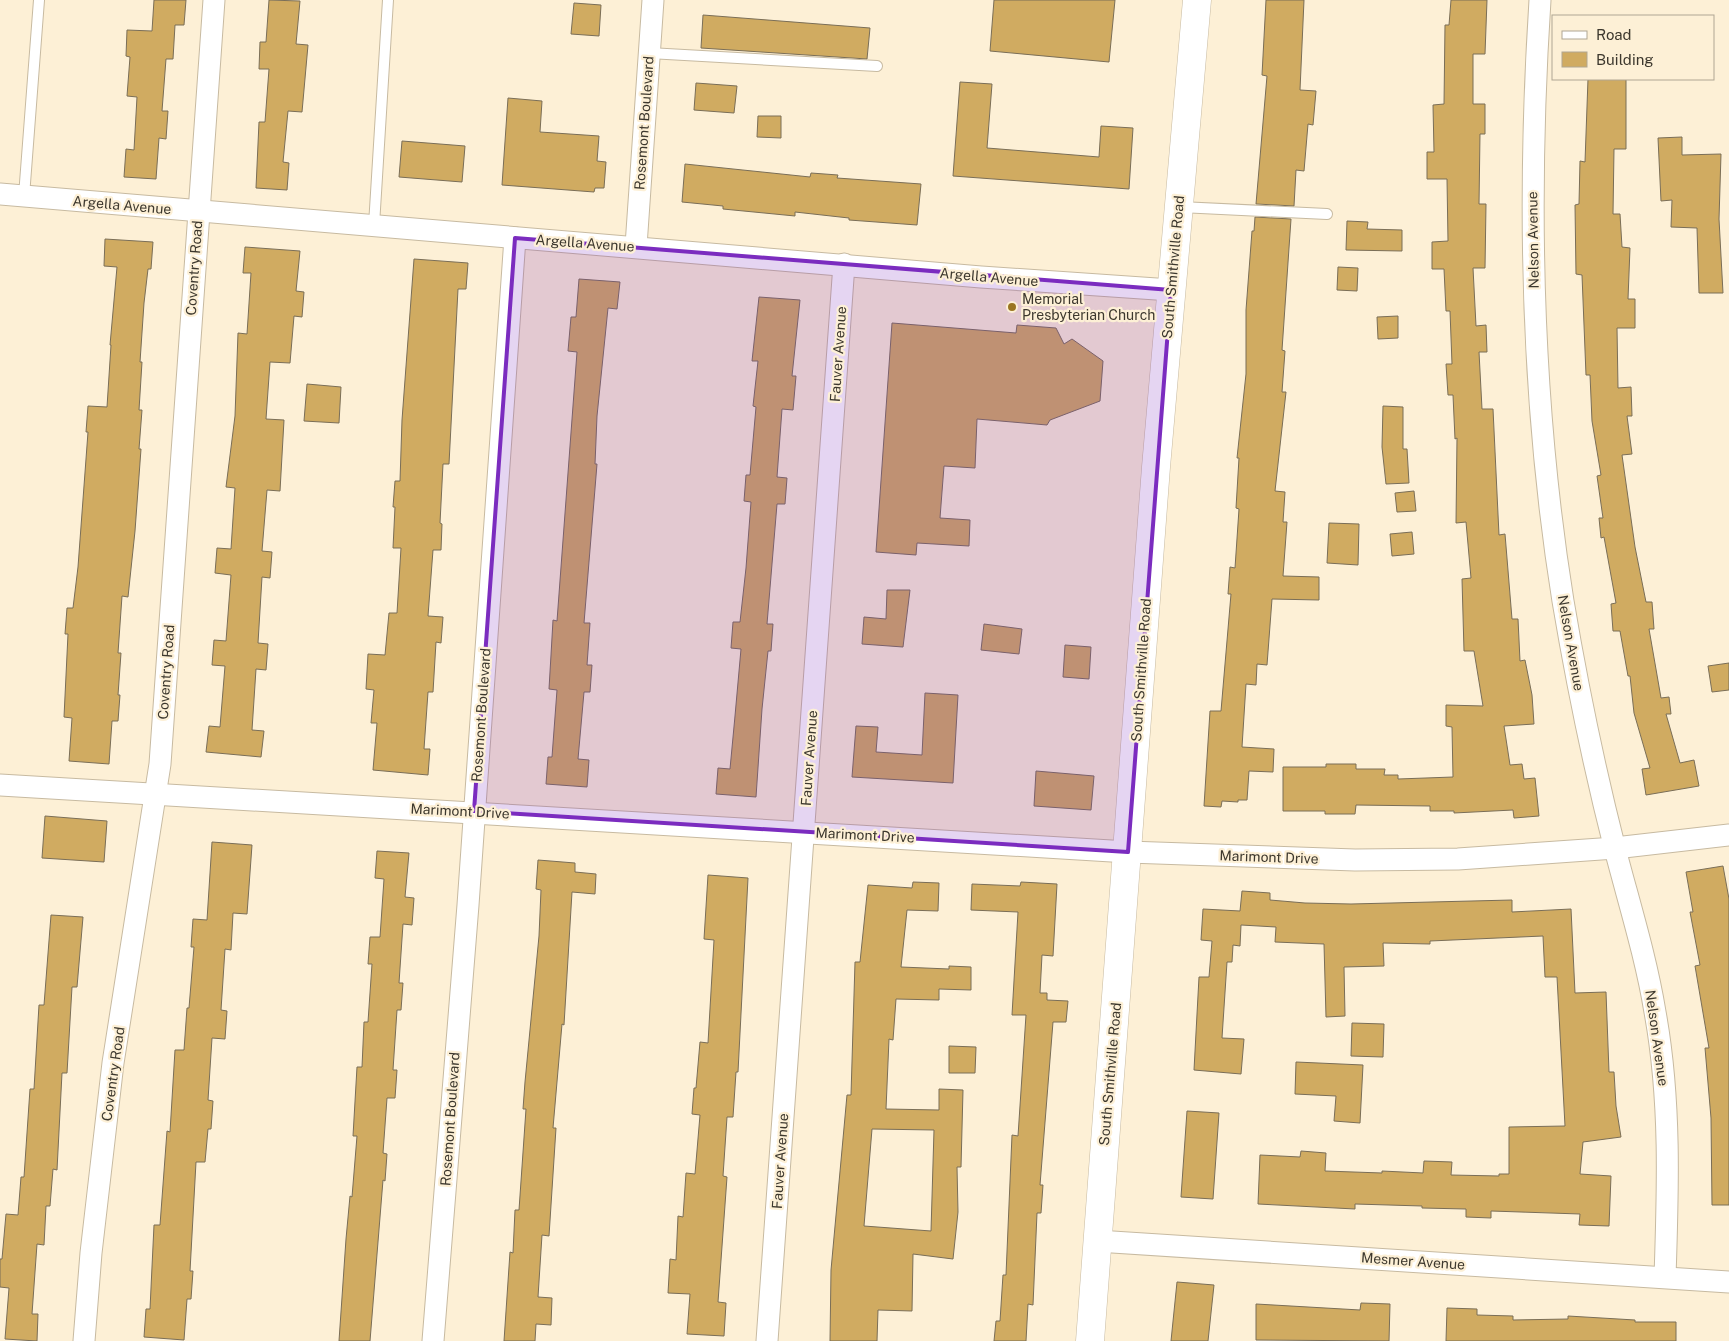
<svg xmlns="http://www.w3.org/2000/svg" width="1729" height="1341" font-family="'Public Sans',sans-serif">
<rect width="100%" height="100%" fill="#fdf0d6"/>
<!-- building -->
<g fill="#d0ab61" stroke="#7a6e57" fill-rule="evenodd">
<polygon points="154,0 186,0 184,25 175,25 173,59 166,59 162,111 168,111 166,139 159,138 156,179 124,177 126,149 134,150 137,97 127,96 130,57 126,56 127,30 152,31"/>
<polygon points="269,0 300,1 296,44 308,45 302,112 288,111 283,162 289,163 287,190 256,188 259,122 265,122 269,69 259,69 260,42 266,42"/>
<polygon points="994,0 1115,0 1109,62 990,51"/>
<polygon points="1266,0 1304,0 1300,90 1316,91 1313,125 1308,124 1304,171 1296,170 1294,206 1256,204 1267,76 1262,75"/>
<polygon points="1451,0 1487,0 1485,54 1473,54 1473,104 1485,104 1485,134 1480,134 1479,204 1486,204 1485,268 1473,268 1476,326 1486,325 1487,352 1479,352 1482,409 1493,409 1499,535 1505,534 1512,619 1518,619 1520,661 1525,660 1532,695 1534,724 1504,726 1510,765 1522,764 1524,779 1535,778 1539,816 1514,818 1513,810 1454,813 1454,811 1430,811 1430,806 1356,805 1355,814 1325,814 1325,811 1283,811 1283,767 1326,767 1326,764 1356,764 1356,769 1385,769 1384,775 1398,775 1398,779 1453,777 1452,727 1446,726 1446,705 1483,706 1474,651 1464,651 1462,579 1471,578 1466,522 1456,523 1457,438 1455,439 1453,395 1448,395 1446,364 1452,364 1450,311 1446,311 1444,269 1432,269 1432,242 1448,241 1447,179 1427,179 1427,152 1434,152 1433,105 1444,104 1445,25 1449,25"/>
<polygon points="574,3 601,5 599,36 571,34"/>
<polygon points="703,15 870,28 867,59 701,48"/>
<polygon points="1588,79 1626,79 1626,149 1614,149 1613,214 1620,214 1622,247 1630,248 1628,299 1635,299 1635,328 1617,328 1618,388 1631,387 1632,416 1627,416 1632,454 1622,455 1635,547 1646,602 1652,602 1654,629 1649,629 1661,698 1669,697 1671,714 1666,714 1680,763 1694,760 1699,786 1646,795 1642,769 1650,768 1634,713 1630,676 1628,676 1620,631 1613,631 1611,604 1616,603 1604,537 1601,538 1599,518 1603,518 1597,476 1601,475 1592,421 1590,375 1586,375 1582,275 1576,274 1575,205 1579,204 1580,161 1585,162"/>
<polygon points="960,82 992,84 987,148 1099,157 1101,126 1133,128 1129,189 953,176"/>
<polygon points="696,83 737,86 734,113 694,110"/>
<polygon points="508,98 542,101 540,132 599,136 597,161 606,162 604,188 595,188 594,192 502,185"/>
<polygon points="758,116 781,116 781,138 757,137"/>
<polygon points="1682,137 1682,155 1721,154 1719,219 1723,293 1699,293 1697,228 1671,227 1672,200 1661,201 1658,138"/>
<polygon points="402,141 465,146 462,182 399,177"/>
<polygon points="685,164 810,177 811,173 838,175 837,178 921,184 917,225 849,220 849,218 795,212 795,216 723,209 723,206 682,202"/>
<polygon points="1255,217 1291,219 1282,350 1285,351 1282,392 1286,392 1275,491 1285,492 1283,522 1287,522 1283,576 1319,577 1319,600 1272,599 1267,665 1257,664 1256,685 1246,684 1242,747 1274,749 1273,772 1249,771 1247,800 1238,800 1238,802 1222,801 1221,807 1204,806 1210,711 1221,711 1231,594 1228,594 1230,567 1235,568 1239,509 1236,508 1239,458 1237,458 1246,374 1246,310 1252,231 1254,231"/>
<polygon points="1347,221 1368,222 1367,229 1402,230 1402,251 1346,250"/>
<polygon points="105,239 153,242 151,269 148,269 144,303 140,362 142,362 139,410 142,410 139,449 141,449 135,531 128,597 122,596 118,653 121,653 118,695 120,695 118,721 112,721 109,764 69,761 72,718 64,717 68,634 65,634 67,608 73,608 78,567 88,432 86,432 88,406 107,407 111,345 110,345 117,267 104,266"/>
<polygon points="245,247 300,251 296,291 304,292 302,317 294,316 290,363 270,362 266,419 284,420 280,491 267,490 262,551 272,552 270,578 262,577 258,643 268,644 266,670 256,669 252,730 264,731 261,757 206,752 209,726 220,727 225,666 212,665 214,640 226,641 231,575 215,573 217,548 231,549 235,488 226,487 235,416 238,333 247,334 251,273 243,273"/>
<polygon points="414,259 468,263 466,289 458,289 449,464 443,464 440,523 442,524 441,550 433,550 428,616 443,617 441,643 436,642 433,692 428,692 424,749 430,749 428,775 373,770 377,723 371,723 374,690 366,689 368,654 385,655 389,613 397,613 401,548 393,548 395,507 393,507 395,481 400,481 402,420"/>
<polygon points="1338,267 1358,268 1357,291 1337,290"/>
<polygon points="579,279 620,282 617,309 608,308 597,416 595,464 597,464 584,623 590,623 587,665 592,665 590,692 584,692 578,759 589,760 587,787 546,784 548,757 552,757 557,690 549,689 551,655 553,620 557,621 577,352 568,351 571,317 576,317"/>
<polygon points="759,297 800,300 792,376 796,376 793,410 782,409 777,477 787,478 785,504 777,504 767,624 773,624 771,651 768,651 762,709 756,797 716,794 718,768 730,769 735,716 741,649 731,648 733,622 740,622 746,568 751,502 744,501 746,475 750,475 756,407 753,406 758,361 752,361"/>
<polygon points="1398,316 1398,338 1378,339 1377,317"/>
<polygon points="892,323 1016,333 1017,325 1056,328 1064,344 1072,339 1103,361 1100,401 1050,420 1047,425 977,419 975,468 944,466 940,518 970,520 969,546 917,543 916,555 876,552"/>
<polygon points="307,384 341,387 339,423 304,421"/>
<polygon points="1383,406 1403,407 1403,449 1407,449 1409,483 1386,484 1382,447"/>
<polygon points="1414,491 1416,511 1397,512 1395,493"/>
<polygon points="1329,523 1359,524 1358,565 1327,563"/>
<polygon points="1412,532 1414,554 1392,556 1390,534"/>
<polygon points="887,590 910,590 903,647 862,644 864,617 886,619"/>
<polygon points="984,624 1022,629 1019,654 981,650"/>
<polygon points="1065,645 1091,647 1089,679 1063,677"/>
<polygon points="1729,663 1729,690 1712,692 1708,666"/>
<polygon points="925,693 958,695 953,783 852,777 856,726 878,727 876,752 922,755"/>
<polygon points="1036,771 1094,776 1091,810 1034,806"/>
<polygon points="45,816 107,821 104,862 42,858"/>
<polygon points="212,842 252,845 247,914 233,913 231,950 225,949 221,1010 227,1011 225,1039 212,1038 208,1100 213,1101 211,1129 208,1129 205,1162 196,1162 190,1271 193,1271 191,1299 187,1299 184,1340 144,1337 146,1309 150,1309 154,1225 160,1225 167,1131 170,1132 175,1050 184,1050 187,1008 189,1008 194,947 191,947 193,919 207,920"/>
<polygon points="377,851 409,853 405,897 414,898 412,925 403,924 399,983 403,983 401,1010 397,1010 393,1070 397,1070 395,1098 387,1098 383,1153 387,1154 385,1181 383,1180 370,1341 339,1341 346,1239 350,1196 352,1197 357,1136 353,1136 357,1067 362,1067 364,1022 368,1022 372,964 368,964 370,937 380,937 384,879 375,878"/>
<polygon points="538,860 575,863 575,872 596,874 595,894 572,892 564,1025 562,1024 553,1128 556,1128 549,1236 542,1235 538,1297 552,1298 551,1325 536,1324 535,1341 504,1341 510,1252 513,1253 515,1210 519,1210 526,1109 523,1109 525,1082 539,936 541,890 536,889"/>
<polygon points="1723,866 1729,899 1729,1205 1712,1205 1711,1118 1705,1048 1709,1048 1695,966 1700,965 1690,912 1693,912 1686,872"/>
<polygon points="708,875 748,878 738,1072 736,1072 733,1117 727,1117 723,1176 727,1177 718,1302 726,1303 724,1336 687,1334 690,1294 668,1293 670,1259 676,1260 678,1216 683,1217 686,1173 695,1174 700,1115 692,1114 694,1088 696,1088 700,1042 708,1043 714,940 704,939"/>
<path d="M913,882L939,883L938,911L907,910L901,967L949,969V966L971,967V990L939,989V1000L896,999L893,1040L889,1039L886,1109L939,1110V1089L963,1090L961,1167H957L958,1212L953,1259L913,1254L912,1311L878,1310L877,1341H830L831,1270L847,1095H851L855,962H860L868,885L912,888ZM872,1129L934,1130L931,1231L864,1226Z"/>
<polygon points="1021,882 1057,884 1053,956 1042,955 1040,993 1047,993 1047,1000 1068,1001 1066,1022 1053,1022 1040,1185 1043,1185 1041,1213 1037,1213 1033,1305 1028,1304 1026,1341 994,1341 996,1321 1000,1321 1003,1275 1006,1275 1012,1135 1018,1136 1026,1015 1012,1015 1018,912 971,910 972,884 1020,886"/>
<polygon points="1242,891 1270,893 1270,900 1305,903 1351,904 1512,900 1512,912 1571,909 1575,993 1606,992 1609,1072 1614,1072 1616,1106 1621,1137 1583,1142 1580,1174 1611,1176 1609,1226 1579,1225 1580,1214 1491,1211 1491,1218 1466,1217 1466,1209 1422,1208 1422,1206 1355,1204 1355,1209 1258,1204 1260,1155 1300,1157 1301,1151 1326,1153 1325,1171 1382,1173 1382,1171 1423,1173 1424,1161 1452,1162 1451,1175 1499,1176 1499,1174 1509,1174 1509,1127 1565,1126 1557,977 1545,977 1543,936 1430,941 1430,944 1383,943 1384,966 1344,967 1345,1016 1326,1017 1324,944 1275,942 1276,927 1241,925 1240,946 1233,945 1232,962 1227,962 1222,1038 1244,1039 1241,1074 1194,1070 1199,977 1209,977 1212,941 1201,940 1203,909 1240,911"/>
<polygon points="51,915 83,917 77,987 72,987 67,1073 62,1073 57,1170 53,1169 50,1206 46,1206 44,1245 37,1244 32,1314 38,1314 37,1341 5,1339 9,1288 0,1287 0,1259 2,1259 6,1214 18,1215 21,1177 24,1177 30,1089 34,1089 39,1005 44,1005"/>
<polygon points="1352,1023 1384,1024 1383,1057 1351,1056"/>
<polygon points="949,1046 976,1047 975,1073 949,1073"/>
<polygon points="1296,1062 1363,1065 1360,1123 1334,1121 1336,1096 1295,1094"/>
<polygon points="1187,1111 1219,1113 1213,1199 1181,1197"/>
<polygon points="1177,1282 1214,1285 1208,1341 1171,1341"/>
<polygon points="1361,1303 1390,1304 1389,1341 1256,1340 1256,1304 1360,1310"/>
<polygon points="1447,1308 1477,1309 1477,1315 1513,1316 1513,1320 1568,1319 1568,1316 1635,1320 1635,1322 1676,1322 1676,1341 1446,1341"/>
</g>
<g fill="none" stroke-linecap="round" stroke-linejoin="round">
<!-- service casing -->
<g stroke="#c7baa1" stroke-width="12">
<g id="service">
<polyline points="649,53 877,66"/>
<polyline points="24,196 39,0"/>
<polyline points="1180,207 1327,214"/>
<polyline points="374,225 388,0"/>
</g>
</g>
<!-- minor casing -->
<g stroke="#c7baa1" stroke-width="23">
<g id="minor">
<path d="M1540,0C1527,201 1531,402 1563,601C1577,684 1594,767 1615,849C1629,903 1646,957 1655,1012C1671,1100 1668,1189 1665,1277"/>
<polyline points="0,194 981,277 1171,290"/>
<polyline points="636,246 653,0"/>
<polyline points="0,785 1128,852 1355,860 1458,859 1615,848 1729,835"/>
<polyline points="1097,1241 1729,1282"/>
<polyline points="84,1341 91,1253 113,1063 160,764 214,0"/>
<polyline points="433,1341 468,905 515,238"/>
<polyline points="767,1341 844,264"/>
</g>
</g>
<!-- secondary casing -->
<g stroke="#c7baa1" stroke-width="29">
<polyline id="secondary" points="1090,1341 1156,467 1197,0"/>
</g>
<!-- service -->
<use href="#service" stroke="#fff" stroke-width="10"/>
<!-- minor -->
<use href="#minor" stroke="#fff" stroke-width="21"/>
<!-- secondary -->
<use href="#secondary" stroke="#fff" stroke-width="28"/>
</g>
<!-- marked area -->
<path fill="#7b2cbf" fill-opacity="0.2" stroke="#7b2cbf" stroke-width="4" stroke-linejoin="round" d="M515,238L1171,290L1128,852L474,811Z"/>
<!-- markers -->
<circle fill="#9a7520" stroke="#fdf0d6" stroke-width="2" cx="1012" cy="307" r="5"/>
<g text-anchor="middle" stroke-width="4.5" stroke-linejoin="round" paint-order="stroke">
<!-- street labels -->
<g font-size="14" fill="#3d382e" stroke="#fdf0d6">
<text transform="translate(644 123) rotate(-86)" y="5">Rosemont Boulevard</text>
<text transform="translate(122 205) rotate(5)" y="5">Argella Avenue</text>
<text transform="translate(1533 240) rotate(-91)" y="5">Nelson Avenue</text>
<text transform="translate(585 243) rotate(4)" y="5">Argella Avenue</text>
<text transform="translate(1173 267) rotate(-85)" y="5">South Smithville Road</text>
<text transform="translate(194 268) rotate(-86)" y="5">Coventry Road</text>
<text transform="translate(989 277) rotate(5)" y="5">Argella Avenue</text>
<text transform="translate(838 354) rotate(-86)" y="5">Fauver Avenue</text>
<text transform="translate(1571 643) rotate(80)" y="5">Nelson Avenue</text>
<text transform="translate(1141 670) rotate(-86)" y="5">South Smithville Road</text>
<text transform="translate(166 672) rotate(-86)" y="5">Coventry Road</text>
<text transform="translate(481 715) rotate(-86)" y="5">Rosemont Boulevard</text>
<text transform="translate(809 758) rotate(-86)" y="5">Fauver Avenue</text>
<text transform="translate(460 811) rotate(3)" y="5">Marimont Drive</text>
<text transform="translate(865 835) rotate(3)" y="5">Marimont Drive</text>
<text transform="translate(1269 857) rotate(2)" y="5">Marimont Drive</text>
<text transform="translate(1657 1038) rotate(82)" y="5">Nelson Avenue</text>
<text transform="translate(113 1074) rotate(-82)" y="5">Coventry Road</text>
<text transform="translate(1110 1074) rotate(-85)" y="5">South Smithville Road</text>
<text transform="translate(450 1119) rotate(-86)" y="5">Rosemont Boulevard</text>
<text transform="translate(780 1161) rotate(-86)" y="5">Fauver Avenue</text>
<text transform="translate(1413 1261) rotate(4)" y="5">Mesmer Avenue</text>
</g>
<!-- poi labels -->
<g font-size="14" fill="#3d382e" stroke="#fdf0d6" text-anchor="start">
<text x="1022" y="304">Memorial<tspan x="1022" dy="16">Presbyterian Church</tspan></text>
</g>
</g>
<!-- legend -->
<rect x="1552" y="15" width="162" height="65" fill="#fdf0d6" stroke="#b0a693"/>
<rect x="1562" y="31" width="25" height="8" fill="#ffffff" stroke="#b0a693"/>
<text x="1596" y="40" font-size="15" fill="#3d382e">Road</text>
<rect x="1562" y="52" width="25" height="15" fill="#d0ab61" stroke="#b0a693"/>
<text x="1596" y="65" font-size="15" fill="#3d382e">Building</text>
</svg>
